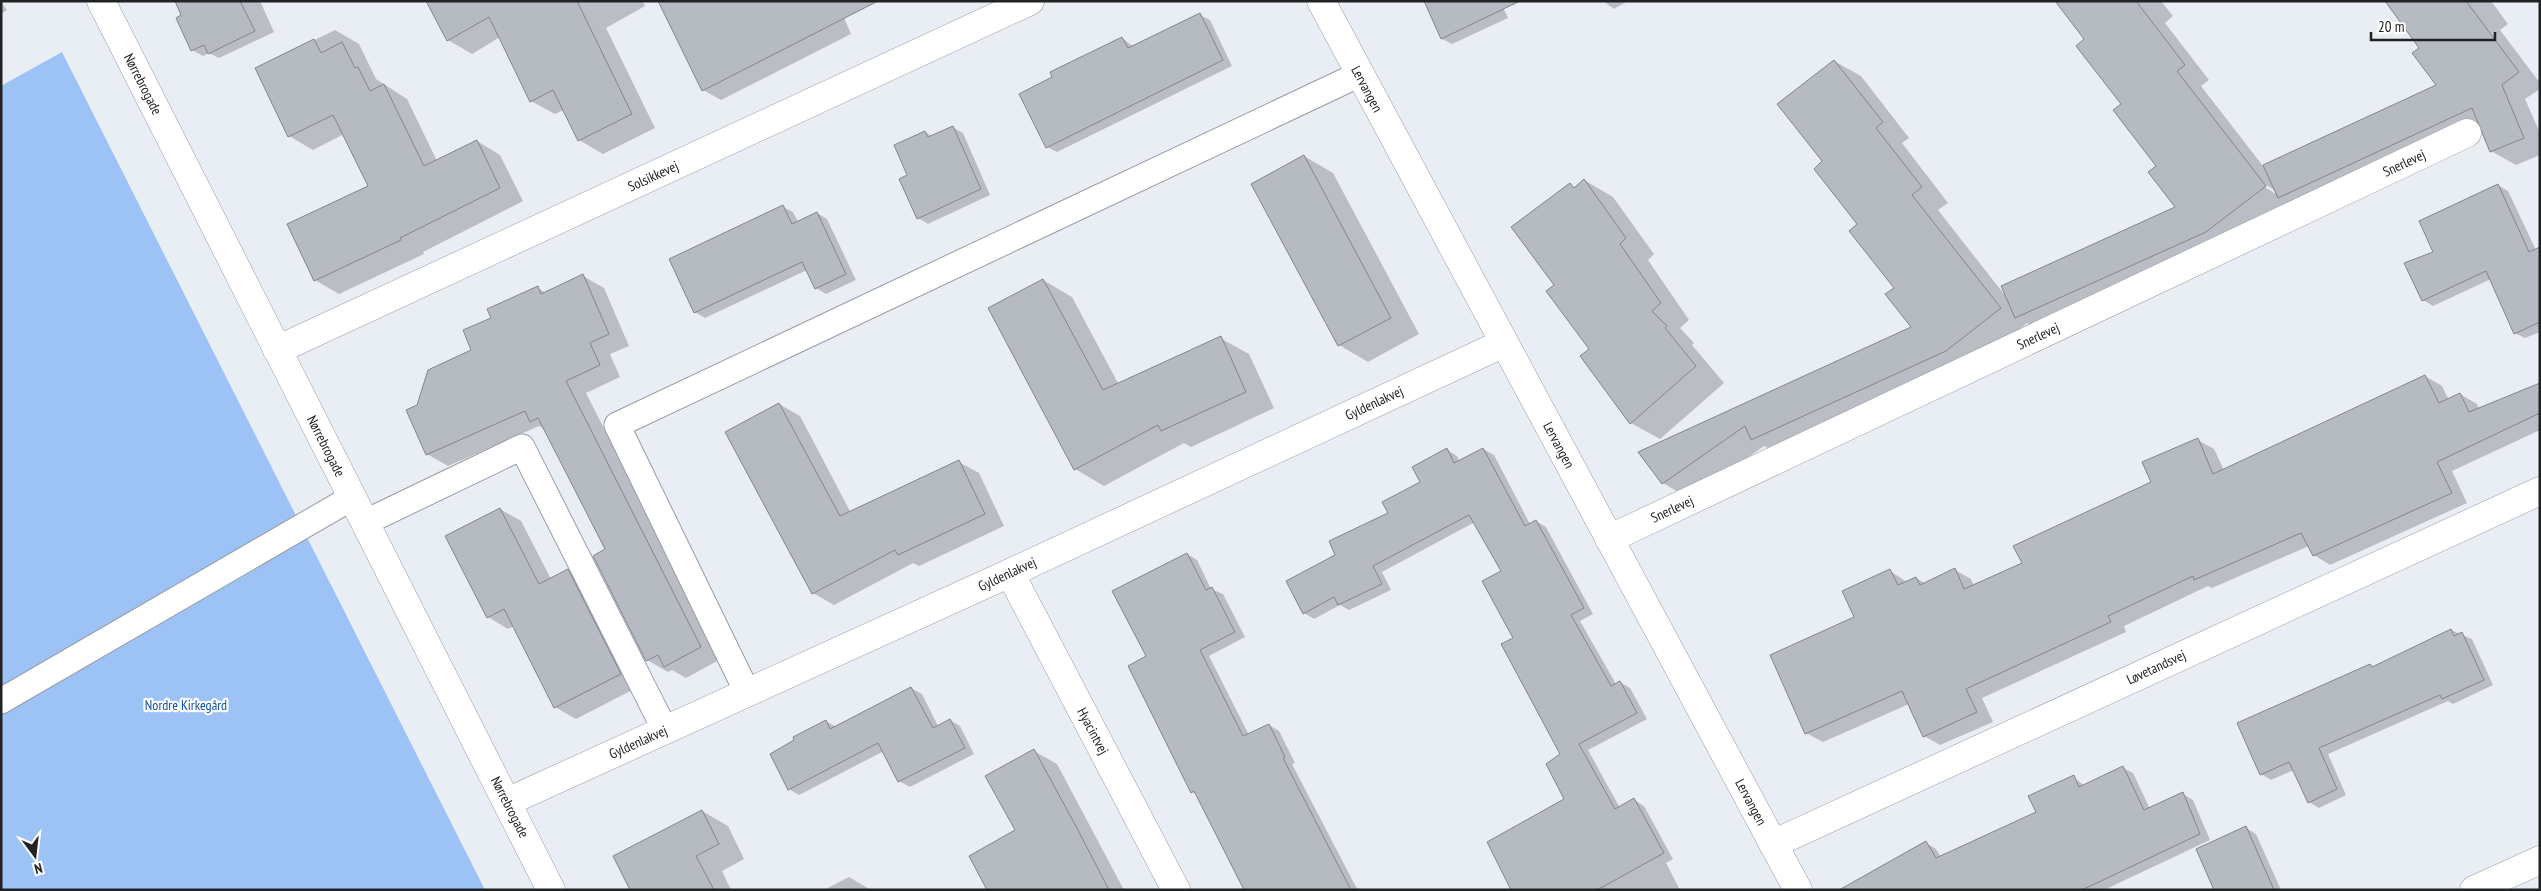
<svg xmlns="http://www.w3.org/2000/svg" width="2541" height="891" font-family="'PT Sans Narrow',sans-serif">
<rect width="100%" height="100%" fill="#e9eef5"/>
<!-- green -->
<polygon fill="#9cc2f6" points="62,52 485,890 1,890 1,86"/>
<!-- shadow -->
<g fill="#0003" fill-rule="evenodd">
<polygon points="176,1 260,1 274,32 219,58 209,53 203,56 192,50 178,19 183,16"/>
<polygon points="427,1 642,1 645,6 606,28 655,128 603,154 579,140 564,110 555,114 531,101 500,37 472,54 448,40"/>
<polygon points="1425,1 1501,3 1508,18 1452,44 1442,39"/>
<polygon points="1603,1 1628,1 1614,9"/>
<path d="M2057,1H2161L2173,16L2165,23L2209,80L2201,86L2263,166L2438,85L2421,48L2386,1H2491L2508,24L2500,30L2540,83V89L2525,99L2540,133V155L2516,165L2491,151L2482,128L2303,212L2288,203L2231,246L2041,332L2027,323L1972,366L1779,454L1764,446L1690,499L1663,483L1640,453L1912,327L1895,288L1824,162L1834,61L1861,76L1909,138L1902,143L1948,203L1938,210L2007,298L2177,207L2158,166L2086,39ZM2261,182L2276,191V194L2260,184Z"/>
<polygon points="1,2 7,10 1,14"/>
<polygon points="838,4 851,34 721,100 703,90"/>
<polygon points="1200,15 1210,20 1232,66 1057,152 1047,147 1054,78 1122,38 1134,47"/>
<polygon points="335,30 359,44 376,79 407,99 437,161 477,141 500,155 523,201 423,252 424,254 339,294 315,280 370,186 344,134 313,150 289,136 256,69"/>
<polygon points="952,127 963,133 990,195 928,224 918,218 925,132 933,137"/>
<polygon points="1304,156 1333,173 1419,334 1368,362 1339,345 1253,184"/>
<polygon points="1584,180 1613,197 1654,254 1648,260 1689,320 1680,328 1694,343 1692,345 1724,383 1660,439 1631,423 1556,285 1570,185 1576,188"/>
<polygon points="2498,185 2508,191 2536,250 2540,249 2540,332 2525,338 2515,333 2491,279 2433,306 2423,300 2435,252"/>
<polygon points="783,207 793,212 798,222 817,213 827,219 856,280 826,294 816,288 807,270 705,318 695,312"/>
<polygon points="583,276 604,288 629,346 610,354 620,377 586,393 721,659 686,678 672,670 668,672 647,660 606,550 545,429 539,426 448,466 427,454 418,406 473,350 493,318 538,288 546,293"/>
<polygon points="1043,280 1072,297 1119,385 1220,338 1249,354 1274,408 1191,447 1184,443 1104,486 1075,469"/>
<polygon points="2425,376 2442,386 2449,400 2460,394 2477,404 2479,409 2540,384 2540,430 2452,471 2467,503 2330,565 2314,555 2309,546 2212,588 2208,586 2124,626 2126,632 1982,698 1993,722 1940,745 1924,736 1909,704 1823,742 1806,733 1856,618 1890,571 1907,582 1916,578 1926,584 1955,570 1971,579 1974,586 2023,564 2152,482 2198,440 2214,449 2224,470"/>
<polygon points="779,404 800,416 851,513 959,462 979,473 1004,526 919,566 913,563 834,605 813,593"/>
<polygon points="1483,449 1494,455 1530,524 1536,521 1546,527 1593,614 1580,621 1616,684 1620,682 1630,688 1647,719 1588,750 1620,808 1634,800 1644,806 1673,859 1666,863 1680,890 1513,890 1566,799 1562,755 1514,638 1502,572 1475,522 1382,572 1391,590 1349,610 1340,605 1314,619 1304,613 1337,556 1389,513 1422,482 1447,450 1457,456 1460,462"/>
<polygon points="500,509 521,521 551,579 568,570 588,582 640,686 576,719 555,707 514,626 508,629 488,617"/>
<polygon points="1187,554 1197,560 1211,589 1223,594 1245,637 1209,656 1249,735 1269,725 1279,731 1295,763 1292,764 1356,887 1361,890 1246,890 1197,795 1192,792 1147,656"/>
<polygon points="2451,630 2472,639 2493,685 2453,704 2448,701 2328,754 2346,795 2319,808 2309,802 2294,770 2271,780 2261,774 2370,665 2374,667"/>
<polygon points="911,688 922,694 938,726 950,720 960,726 974,754 910,787 899,781 884,751 799,795 789,789 826,721 836,727"/>
<polygon points="1034,751 1057,764 1124,890 997,890 1017,831"/>
<polygon points="2123,768 2133,773 2150,809 2183,794 2193,800 2210,840 2104,890 1875,890 1926,843 1936,849 1941,857 2037,813 2073,777 2085,786"/>
<polygon points="702,811 728,826 744,859 722,871 731,890 633,890"/>
<polygon points="2246,828 2256,834 2281,890 2215,890"/>
<polygon points="849,877 871,890 824,890"/>
</g>
<!-- building -->
<g fill="#b6bbc2" stroke="#81858c">
<polygon points="175,1 240,1 255,31 208,54 204,45 191,51 176,18 181,15"/>
<polygon points="426,1 577,1 632,114 578,141 553,90 530,102 489,17 447,41"/>
<polygon points="658,1 878,1 702,91"/>
<polygon points="1424,1 1520,1 1441,39"/>
<polygon points="2055,1 2136,1 2185,65 2177,71 2266,186 2206,232 2015,318 2001,286 2175,207 2148,172 2156,166 2113,110 2121,104 2076,46 2084,39"/>
<polygon points="2385,1 2466,1 2519,72 2502,85 2524,138 2490,152 2472,108 2278,198 2263,165 2436,85 2412,53 2419,48"/>
<polygon points="1200,13 1223,60 1046,148 1019,94 1052,77 1050,72 1122,37 1128,48"/>
<polygon points="314,39 321,53 342,42 355,68 358,67 370,91 384,84 424,166 477,140 500,188 400,238 401,240 314,281 287,224 368,186 333,115 288,137 255,68"/>
<polygon points="1834,60 1883,122 1876,128 1922,187 1912,195 2001,308 1946,351 1751,440 1745,426 1662,484 1638,452 1911,327 1885,294 1894,288 1849,231 1857,224 1814,169 1822,161 1777,104"/>
<polygon points="953,126 981,189 917,219 899,179 907,175 894,145 925,131 928,137"/>
<polygon points="1304,155 1391,318 1338,346 1251,184"/>
<polygon points="1584,179 1626,238 1620,244 1661,303 1652,311 1667,326 1665,328 1696,366 1630,424 1580,356 1589,349 1546,291 1554,285 1511,227 1570,183 1574,188"/>
<polygon points="2498,184 2529,252 2540,247 2540,322 2514,334 2486,271 2422,301 2404,263 2433,252 2419,221"/>
<polygon points="783,205 792,224 817,212 846,274 815,289 802,262 694,313 669,259"/>
<polygon points="583,274 609,334 590,343 600,365 566,381 701,647 664,667 658,655 646,661 593,556 605,549 538,418 530,422 525,411 426,455 406,410 417,405 428,370 471,350 463,330 491,318 487,309 538,286 541,294"/>
<polygon points="1043,279 1103,390 1221,336 1246,392 1161,431 1158,425 1074,470 988,308"/>
<polygon points="2425,375 2439,403 2460,393 2469,412 2540,383 2540,413 2437,462 2452,493 2313,556 2301,533 2194,580 2193,576 2108,616 2111,622 1966,689 1977,712 1923,737 1902,691 1805,734 1770,655 1854,617 1842,591 1890,569 1898,585 1916,577 1920,585 1955,568 1964,589 2022,563 2013,546 2151,482 2142,462 2198,438 2213,474"/>
<polygon points="779,403 840,516 959,460 985,514 898,555 895,550 812,594 725,432"/>
<polygon points="1447,448 1454,463 1483,448 1525,526 1536,520 1584,608 1571,615 1611,686 1620,681 1637,713 1579,744 1615,809 1634,798 1664,853 1597,890 1511,890 1487,842 1564,799 1546,764 1560,754 1501,644 1513,638 1482,581 1501,571 1469,515 1373,566 1382,584 1338,605 1334,597 1303,614 1286,581 1335,555 1329,541 1388,513 1382,502 1420,482 1412,467"/>
<polygon points="500,508 539,584 568,569 621,674 554,708 504,609 487,618 445,536"/>
<polygon points="1187,553 1206,590 1212,587 1235,632 1200,650 1243,736 1269,724 1285,757 1283,758 1351,890 1244,890 1194,791 1191,793 1128,666 1146,656 1112,591"/>
<polygon points="2451,629 2454,636 2462,632 2484,680 2442,699 2440,695 2319,748 2337,789 2308,803 2289,762 2260,775 2237,723 2370,664 2372,667"/>
<polygon points="911,687 933,728 950,719 965,748 898,782 878,743 788,790 770,754 794,740 793,737 826,720 830,729"/>
<polygon points="1034,749 1078,830 1109,890 987,890 969,856 1015,830 985,776"/>
<polygon points="2123,766 2144,810 2183,792 2200,834 2082,890 1839,890 1926,841 1936,858 2036,812 2028,796 2074,775 2079,787"/>
<polygon points="702,810 719,844 696,856 714,890 630,890 613,856"/>
<polygon points="2246,826 2274,890 2214,890 2196,849"/>
</g>
<g fill="none" stroke-linecap="round" stroke-linejoin="round">
<!-- lane casing -->
<g stroke="#989da4" stroke-width="27">
<g id="lane">
<polyline points="366,522 522,447 665,730"/>
<polyline points="747,692 617,425 1360,74"/>
<polyline points="1,701 353,497"/>
</g>
</g>
<!-- street casing -->
<g stroke="#989da4" stroke-width="29">
<g id="street">
<polyline points="101,1 551,890"/>
<polyline points="1321,1 1798,890"/>
<polyline points="277,350 1030,1"/>
<polyline points="1609,539 2467,133"/>
<polyline points="1010,573 1176,890"/>
<polyline points="507,802 1010,573 1504,343"/>
<polyline points="1773,844 2540,491"/>
<polyline points="2474,890 2540,860"/>
</g>
</g>
<!-- lane -->
<use href="#lane" stroke="#fff" stroke-width="25"/>
<!-- street -->
<use href="#street" stroke="#fff" stroke-width="28"/>
</g>
<g text-anchor="middle" stroke-width="4.5" stroke-linejoin="round" paint-order="stroke">
<!-- street labels -->
<g font-size="14" fill="#202224" stroke="#fff">
<text transform="translate(143 84) rotate(63)" y="5">Nørrebrogade</text>
<text transform="translate(1367 89) rotate(62)" y="5">Lervangen</text>
<text transform="translate(2404 163) rotate(-25)" y="5">Snerlevej</text>
<text transform="translate(653 176) rotate(-25)" y="5">Solsikkevej</text>
<text transform="translate(2038 336) rotate(-25)" y="5">Snerlevej</text>
<text transform="translate(1374 403) rotate(-25)" y="5">Gyldenlakvej</text>
<text transform="translate(1559 445) rotate(62)" y="5">Lervangen</text>
<text transform="translate(326 446) rotate(63)" y="5">Nørrebrogade</text>
<text transform="translate(1672 509) rotate(-25)" y="5">Snerlevej</text>
<text transform="translate(1007 574) rotate(-25)" y="5">Gyldenlakvej</text>
<text transform="translate(2156 667) rotate(-25)" y="5">Løvetandsvej</text>
<text transform="translate(1093 731) rotate(62)" y="5">Hyacintvej</text>
<text transform="translate(638 742) rotate(-24)" y="5">Gyldenlakvej</text>
<text transform="translate(1751 802) rotate(62)" y="5">Lervangen</text>
<text transform="translate(510 807) rotate(63)" y="5">Nørrebrogade</text>
</g>
<!-- park labels -->
<g font-size="14" fill="#0f53a4" stroke="#fff">
<text x="186" y="710">Nordre Kirkegård</text>
</g>
</g>
<!-- border -->
<rect width="2541" height="891" fill="none" stroke="#202224" stroke-width="5"/>
<!-- north arrow -->
<g transform="translate(35 856) rotate(165)" stroke="#ffffff" stroke-width="4" paint-order="stroke">
<path d="M0-4L9 19L0 12L-9 19Z" fill="#202224"/>
<text y="-8" font-size="14" font-weight="bold" text-anchor="middle" fill="#202224">N</text>
</g>
<!-- scale -->
<path d="M2371 32v8h124v-8" fill="none" stroke="#202224" stroke-width="2.5"/>
<text x="2378" y="32" font-size="15" fill="#202224" stroke="#ffffff" stroke-width="4" paint-order="stroke">20 m</text>
</svg>
